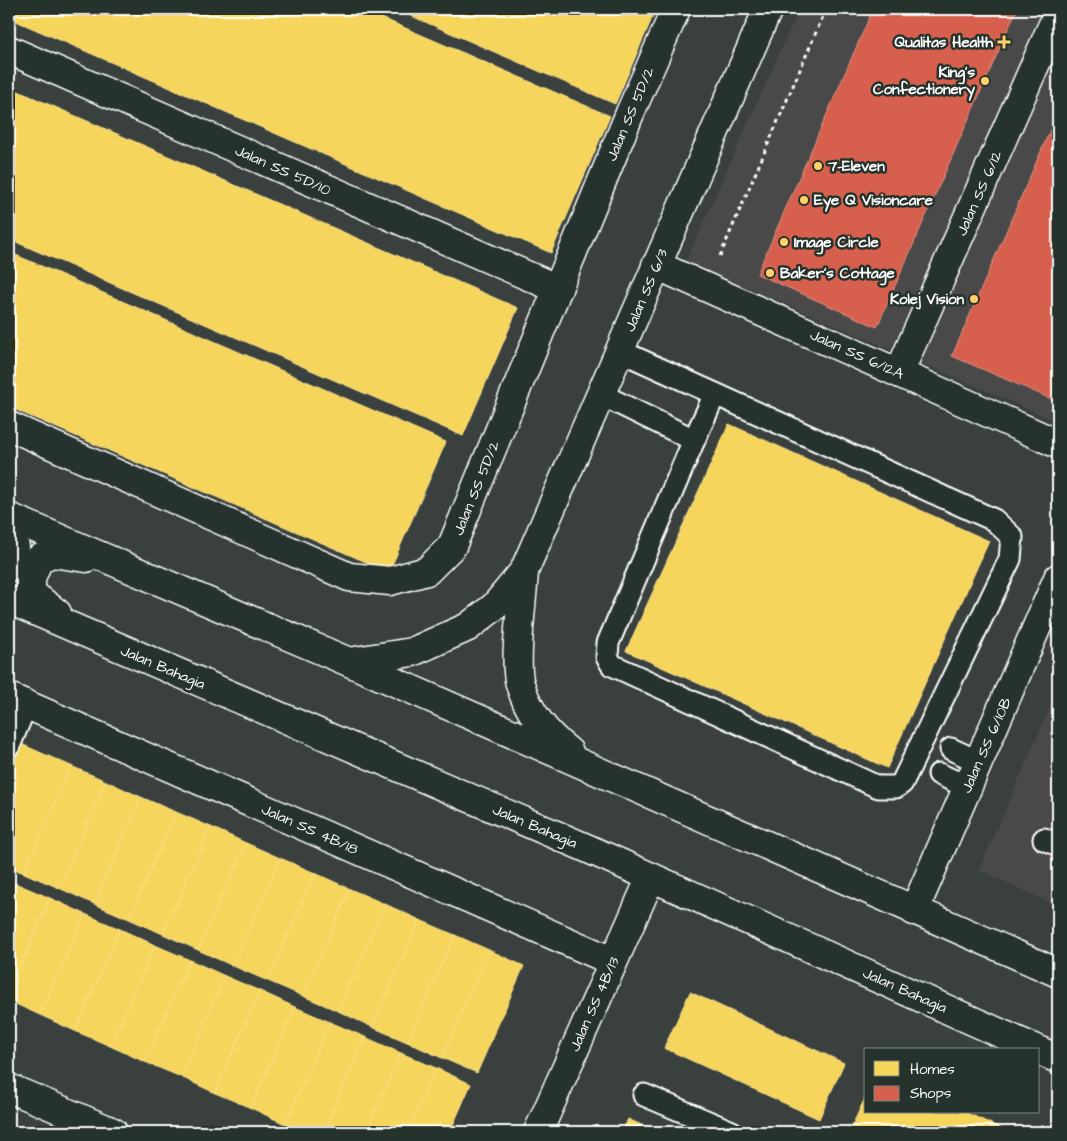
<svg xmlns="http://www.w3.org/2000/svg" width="1067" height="1141" font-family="'Architects Daughter',sans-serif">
<rect width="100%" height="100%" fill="#3a403e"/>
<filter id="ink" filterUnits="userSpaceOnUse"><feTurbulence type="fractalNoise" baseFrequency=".02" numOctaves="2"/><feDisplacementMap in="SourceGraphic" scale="10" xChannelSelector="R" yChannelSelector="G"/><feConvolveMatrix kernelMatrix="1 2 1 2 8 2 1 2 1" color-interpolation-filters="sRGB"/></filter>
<g filter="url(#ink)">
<!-- built -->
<g fill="#48494a">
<polygon points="799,9 1058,9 1058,422 686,261"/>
<polygon points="1058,689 1058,906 979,870"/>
</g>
<!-- homes -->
<g fill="#f6d55c" stroke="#f9e28d">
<polygon points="9,9 361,9 610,116 551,253 9,18"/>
<polygon points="395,9 656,9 615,104"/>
<polygon points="9,87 518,308 463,436 9,239"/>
<polygon points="9,252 446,442 389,572 9,407"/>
<polygon points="729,424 989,541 887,768 626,651"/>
<polygon points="19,743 71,766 24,873 9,867 9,767"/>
<polygon points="71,766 106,781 59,888 24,873"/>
<polygon points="106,781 141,797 94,904 59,888"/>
<polygon points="141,797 176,812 129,919 94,904"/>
<polygon points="176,812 211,827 163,934 129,919"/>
<polygon points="211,827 246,843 198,950 163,934"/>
<polygon points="246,843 280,858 233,966 198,950"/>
<polygon points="280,858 315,873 268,981 233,966"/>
<polygon points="315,873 350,889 303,996 268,981"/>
<polygon points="9,880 15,883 9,896"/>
<polygon points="15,883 50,898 9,992 9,896"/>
<polygon points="350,889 385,904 338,1011 303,996"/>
<polygon points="50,898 85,914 40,1015 9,1001 9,992"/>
<polygon points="385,904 420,920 372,1027 338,1011"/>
<polygon points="85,914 120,929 75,1031 40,1015"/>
<polygon points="420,920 455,935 407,1042 372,1027"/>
<polygon points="120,929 155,945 110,1046 75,1031"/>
<polygon points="455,935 489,950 442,1058 407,1042"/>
<polygon points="155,945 190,960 145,1062 110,1046"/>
<polygon points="489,950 524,966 477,1073 442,1058"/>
<polygon points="190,960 225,976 181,1077 145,1062"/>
<polygon points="225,976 260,991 215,1093 181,1077"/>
<polygon points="260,991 295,1007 251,1108 215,1093"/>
<polygon points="690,992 844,1063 819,1119 664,1048"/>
<polygon points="295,1007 330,1022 285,1124 251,1108"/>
<polygon points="330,1022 365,1037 324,1132 306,1132 285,1124"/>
<polygon points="365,1037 401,1053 366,1132 324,1132"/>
<polygon points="401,1053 436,1068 407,1132 366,1132"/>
<polygon points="436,1068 471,1084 450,1132 407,1132"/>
<polygon points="866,1096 866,1112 965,1112 1009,1132 860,1132 851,1128"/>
<polygon points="628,1119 657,1132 622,1132"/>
</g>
<!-- shops -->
<g fill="#d6604d" stroke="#e29082">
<polygon points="873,9 1017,9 877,327 757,274"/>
<polygon points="1058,112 1058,402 952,356"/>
</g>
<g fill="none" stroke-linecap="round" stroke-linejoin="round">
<!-- lane casing -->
<g stroke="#fff" stroke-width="25">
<g id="lane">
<polyline points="602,395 694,440 608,643 607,657 612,665 878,787 896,787 902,783 1010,559 1012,537 994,520 620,351"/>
<polyline points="694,440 715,394"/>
<polyline points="9,746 26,705"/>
<polyline points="951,749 979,762"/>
<polyline points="939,774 967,787"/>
<polyline points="1044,839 1058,845"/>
<polyline points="644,1095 732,1132"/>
</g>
</g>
<!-- street casing -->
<g stroke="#fff" stroke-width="31">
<g id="street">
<polyline points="9,50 558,289"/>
<polyline points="656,265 1058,444"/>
<polyline points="899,373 1058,13"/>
<polyline points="9,426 349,577 390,581 427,571 452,546 630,113 676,9"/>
<polyline points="9,697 612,961"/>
<polyline points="914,911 1058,578"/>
<polyline points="9,1088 113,1132"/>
<polyline points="538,1132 651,877"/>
</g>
</g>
<!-- secondary casing -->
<g stroke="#fff" stroke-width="31">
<g id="secondary">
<polyline points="9,517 349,662 1058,973"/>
<polyline points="9,532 15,547 9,567"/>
<path d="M524,571C523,597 513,662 520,684C528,712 546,734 569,752"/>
<polyline points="9,600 584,847 1058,1059"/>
<polyline points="57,613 31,593 31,578 39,559 52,553 86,558"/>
<polyline points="349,662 412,652 468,627 495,606 524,571 768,9"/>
</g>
</g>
<!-- path -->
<polyline stroke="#fff" stroke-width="3" stroke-dasharray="4 4" stroke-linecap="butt" points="720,256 826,9"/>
<!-- lane -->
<use href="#lane" stroke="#26332d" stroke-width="21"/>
<!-- street -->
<use href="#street" stroke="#26332d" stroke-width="28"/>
<!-- secondary -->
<use href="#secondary" stroke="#26332d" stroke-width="28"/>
</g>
</g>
<!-- markers -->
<g fill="#ffd166" stroke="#26332d" stroke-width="2">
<path d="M1001.5 34.5h5v5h5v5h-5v5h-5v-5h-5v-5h5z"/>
<circle cx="985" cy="81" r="5"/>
<circle cx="818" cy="166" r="5"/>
<circle cx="804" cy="200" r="5"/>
<circle cx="784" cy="242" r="5"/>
<circle cx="770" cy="273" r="5"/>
<circle cx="974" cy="299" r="5"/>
</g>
<g text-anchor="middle" stroke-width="5" stroke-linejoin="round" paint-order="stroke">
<!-- poi labels -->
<g font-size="15" font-weight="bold" fill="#fff" stroke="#26332d" text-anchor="start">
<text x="993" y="47" text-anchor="end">Qualitas Health</text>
<text x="975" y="77" text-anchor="end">King's<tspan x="975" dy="17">Confectionery</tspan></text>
<text x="828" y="171">7-Eleven</text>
<text x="814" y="205">Eye Q Visioncare</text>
<text x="794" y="247">Image Circle</text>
<text x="780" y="278">Baker's Cottage</text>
<text x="964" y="304" text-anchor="end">Kolej Vision</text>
</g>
<!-- street labels -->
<g font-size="15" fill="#fff" stroke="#26332d">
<text transform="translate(630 114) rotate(-67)" y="5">Jalan SS 5D/2</text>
<text transform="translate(283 170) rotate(24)" y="5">Jalan SS 5D/10</text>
<text transform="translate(979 193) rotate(-66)" y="5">Jalan SS 6/12</text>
<text transform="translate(646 290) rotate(-67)" y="5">Jalan SS 6/3</text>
<text transform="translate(857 354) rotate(24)" y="5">Jalan SS 6/12A</text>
<text transform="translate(476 488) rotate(-68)" y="5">Jalan SS 5D/2</text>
<text transform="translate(163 667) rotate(23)" y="5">Jalan Bahagia</text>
<text transform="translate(986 745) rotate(-66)" y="5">Jalan SS 6/10B</text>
<text transform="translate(535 826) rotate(23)" y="5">Jalan Bahagia</text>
<text transform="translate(310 829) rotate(24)" y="5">Jalan SS 4B/18</text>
<text transform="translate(905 990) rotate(24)" y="5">Jalan Bahagia</text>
<text transform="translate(594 1004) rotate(-66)" y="5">Jalan SS 4B/13</text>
</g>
</g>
<!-- margin -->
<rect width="1067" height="1141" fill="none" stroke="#26332d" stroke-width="30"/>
<rect x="15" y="15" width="1037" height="1111" fill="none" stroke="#fff" stroke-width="2" filter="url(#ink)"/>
<!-- legend -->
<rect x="864" y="1048" width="175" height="65" fill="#26332d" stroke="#7d8581"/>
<rect x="874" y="1061" width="25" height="15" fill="#f6d55c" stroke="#7d8581"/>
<text x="910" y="1074" font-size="15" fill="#ffffff">Homes</text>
<rect x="874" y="1086" width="25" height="15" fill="#d6604d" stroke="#7d8581"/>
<text x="910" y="1098" font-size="15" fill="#ffffff">Shops</text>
</svg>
